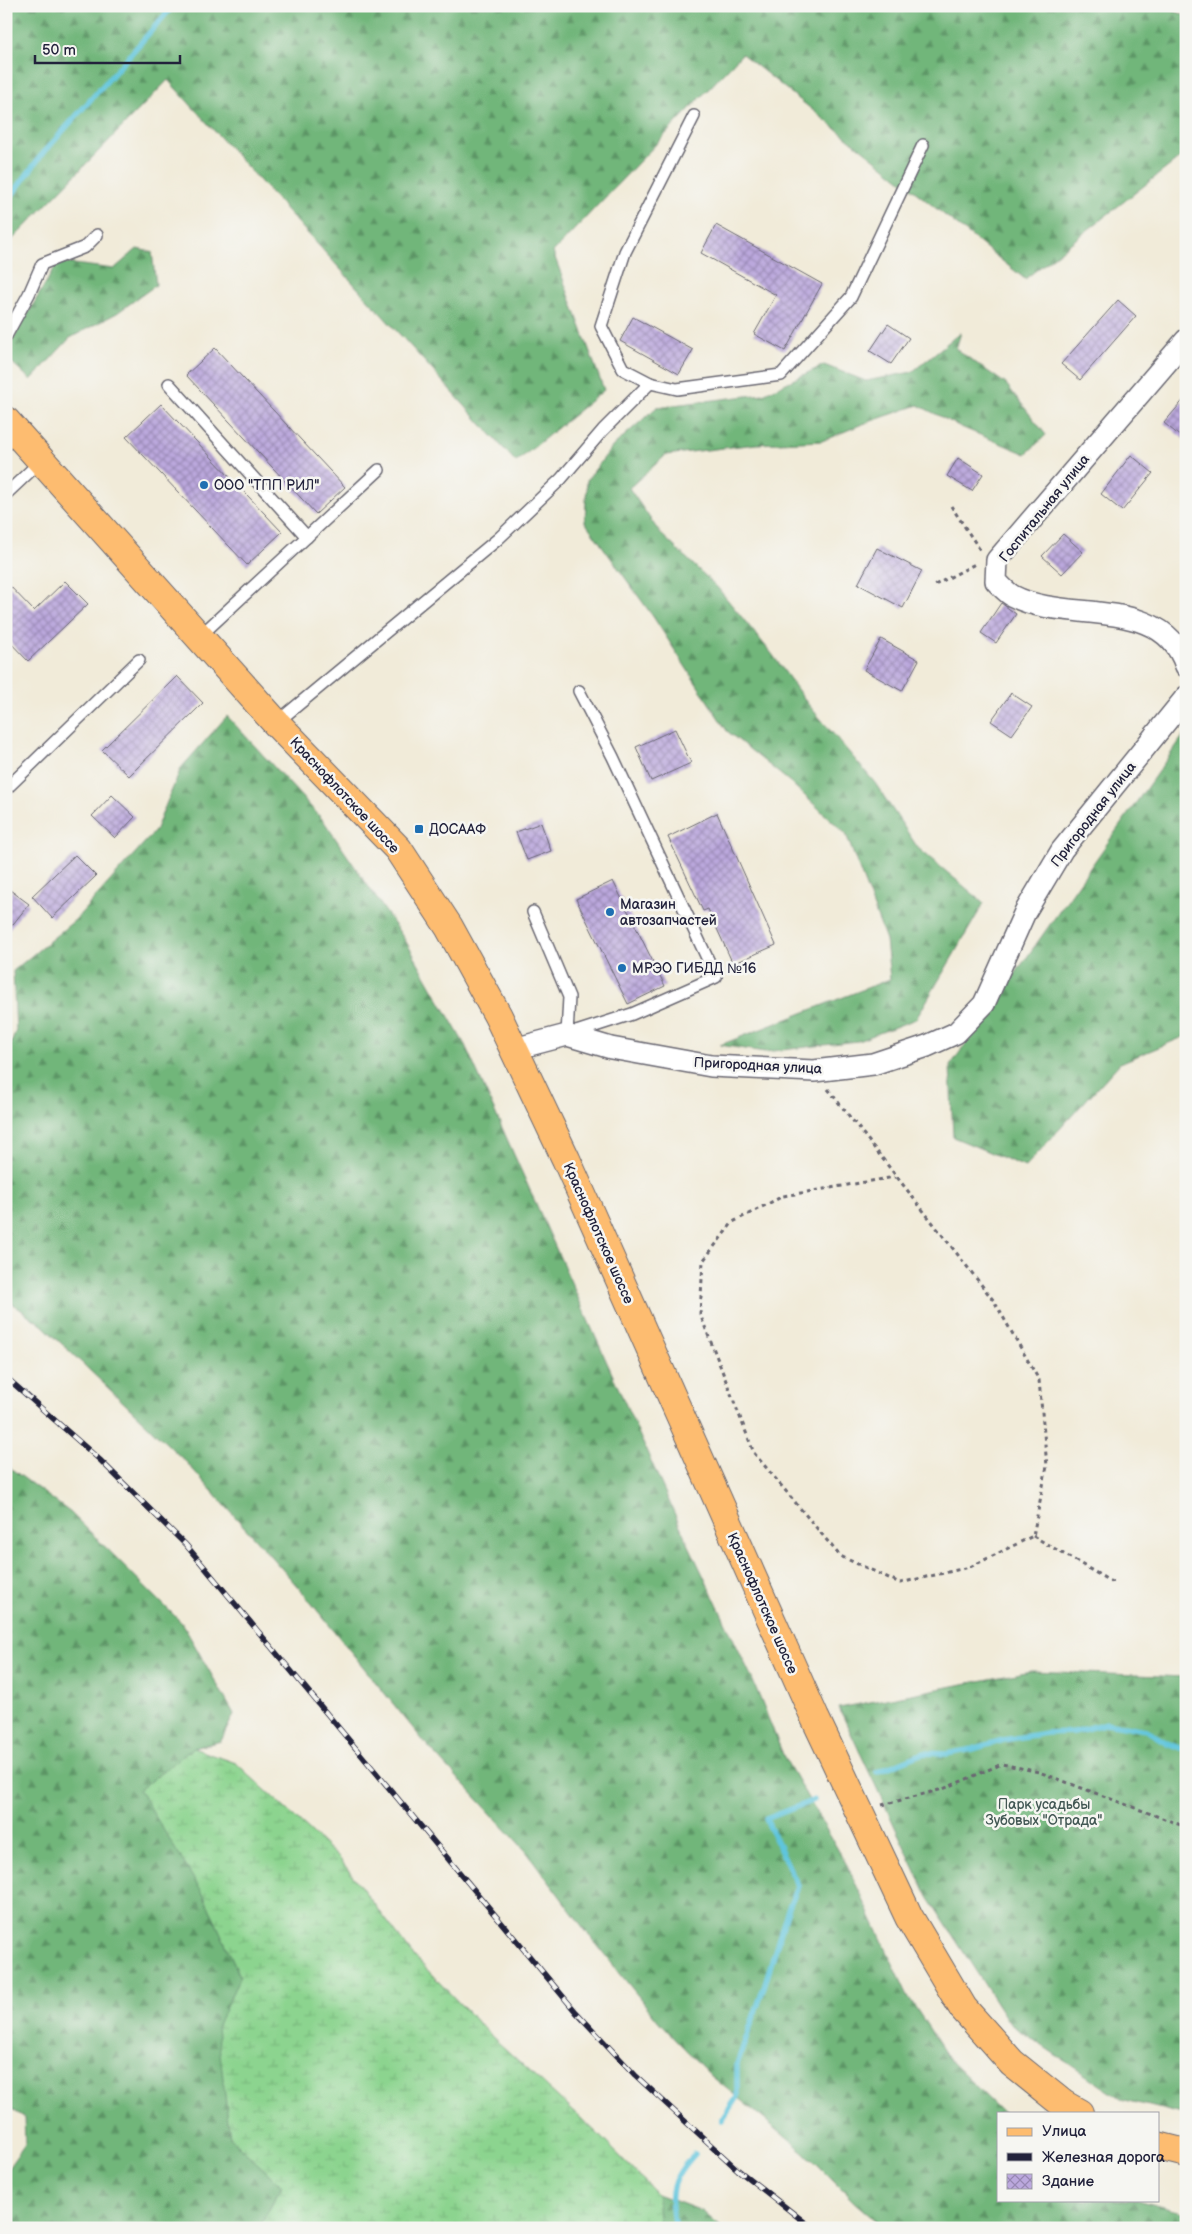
<svg xmlns="http://www.w3.org/2000/svg" width="1192" height="2234" font-family="'Balsamiq Sans',sans-serif">
<defs>
<pattern id="forest-firs" width="22" height="20" patternUnits="userSpaceOnUse" patternTransform="scale(1.25)"><rect width="22" height="20" fill="#71b67a"/><path d="M5 1l3.5 6h-7zM16 11l3.5 6h-7z" fill="#5c9465"/></pattern>
<pattern id="wetland-marsh" width="20" height="14" patternUnits="userSpaceOnUse" patternTransform="scale(1.25)"><rect width="20" height="14" fill="#8cd48f"/><path d="M1 5h8M5 5V1M11 12h8M15 12V8" fill="none" stroke="#78b67c"/></pattern>
<pattern id="building-cross-hatch" width="8" height="8" patternUnits="userSpaceOnUse" patternTransform="scale(1.25)"><rect width="8" height="8" fill="#bba8dd"/><path d="M0 0l8 8M0 8l8-8" fill="none" stroke="#9888b4"/></pattern>
</defs>
<rect width="100%" height="100%" fill="#f6f6f2"/>
<filter id="ink" filterUnits="userSpaceOnUse"><feTurbulence type="fractalNoise" baseFrequency=".02" numOctaves="2"/><feDisplacementMap in="SourceGraphic" scale="10" xChannelSelector="R" yChannelSelector="G"/><feConvolveMatrix kernelMatrix="1 2 1 2 8 2 1 2 1" color-interpolation-filters="sRGB"/></filter>
<filter id="wash" filterUnits="userSpaceOnUse"><feTurbulence type="fractalNoise" baseFrequency=".0096" numOctaves="4" result="noise"/><feDisplacementMap in="SourceGraphic" scale="20" xChannelSelector="R" yChannelSelector="G"/><feGaussianBlur stdDeviation="1.12" result="paint"/><feColorMatrix in="noise" values="0 0 0 0 0 0 0 0 0 0 0 0 0 0 0 0 0 1.4 0 .05"/><feComposite in="paint" operator="in"/></filter>
<g filter="url(#wash)">
<rect width="100%" height="100%" fill="#f1ebd9"/>
<!-- forest -->
<g fill="url(#forest-firs)" stroke="#4a6c5a">
<polygon points="6,6 1157,6 1186,15 1186,153 1025,279 742,54 553,252 604,390 516,462 168,80 6,246"/>
<polygon points="137,249 152,252 156,285 117,313 70,338 31,380 6,357 6,351 58,262 114,269"/>
<polygon points="961,332 956,349 1006,384 1046,435 1026,454 961,427 918,405 860,425 822,441 756,444 666,455 629,488 660,533 717,587 772,654 807,703 875,783 918,848 984,903 916,1019 858,1041 765,1052 720,1045 890,979 886,940 846,834 790,782 727,731 654,618 585,522 587,480 613,446 657,407 763,394 824,365 866,381 912,372"/>
<polygon points="227,716 323,820 405,940 465,1045 685,1537 751,1676 784,1757 847,1865 908,1996 951,2062 1003,2113 998,2113 998,2200 1137,2200 1186,2213 1186,2228 884,2228 853,2201 803,2151 710,2075 660,2023 588,1934 526,1851 425,1743 299,1588 187,1463 42,1325 6,1299 6,1058 16,1030 13,971 75,920 155,831 181,768"/>
<polygon points="1186,732 1186,1036 1120,1063 1025,1167 953,1137 950,1066"/>
<polygon points="6,1465 71,1513 182,1623 234,1714 221,1741 193,1748 203,1894 240,1976 218,2027 230,2138 282,2186 259,2228 6,2228 6,2171 25,2144 24,2117 6,2106"/>
<polygon points="1031,1671 1186,1677 1186,2115 1121,2099 1010,2024 928,1897 839,1708"/>
<polygon points="657,2194 702,2211 722,2228 660,2228"/>
</g>
<!-- wetland -->
<polygon fill="url(#wetland-marsh)" stroke="#577b65" points="193,1748 236,1763 340,1859 412,1954 488,2033 597,2133 657,2194 660,2228 259,2228 282,2186 230,2138 217,2027 240,1976 203,1894 139,1790"/>
<g fill="none" stroke-linecap="round" stroke-linejoin="round">
<!-- stream -->
<g stroke="#5fc5dd" stroke-width="5.5">
<polyline points="6,203 40,157 173,6"/>
<polyline points="877,1772 924,1753 946,1754 973,1749 1003,1740 1046,1733 1074,1732 1107,1723 1146,1730 1167,1743 1180,1748 1186,1748"/>
<polyline points="722,2120 737,2097 737,2064 763,1990 787,1912 798,1886 766,1819 814,1800"/>
<path d="M675,2228C668,2193 670,2180 694,2154"/>
</g>
</g>
<g id="blocks">
<!-- building -->
<g fill="url(#building-cross-hatch)">
<polygon points="716,225 822,284 785,351 754,334 776,295 701,253"/>
<polygon points="1118,300 1136,316 1080,380 1061,364"/>
<polygon points="633,317 693,350 679,374 620,341"/>
<polygon points="888,324 909,338 891,364 870,351"/>
<polygon points="215,348 345,487 316,514 186,375"/>
<polygon points="1186,397 1186,441 1164,423"/>
<polygon points="161,404 282,532 247,565 126,437"/>
<polygon points="1131,455 1153,473 1122,511 1101,494"/>
<polygon points="958,458 983,474 972,491 947,476"/>
<polygon points="1063,534 1083,552 1062,574 1042,556"/>
<polygon points="877,548 922,571 903,608 858,584"/>
<polygon points="65,581 88,604 28,661 6,638 6,582 34,611"/>
<polygon points="1001,603 1016,614 996,643 981,633"/>
<polygon points="881,639 919,660 902,691 864,670"/>
<polygon points="177,676 203,703 129,776 102,750"/>
<polygon points="1011,693 1032,707 1012,735 991,721"/>
<polygon points="675,729 691,763 651,781 636,747"/>
<polygon points="112,795 135,817 115,838 92,816"/>
<polygon points="717,813 776,945 733,964 708,909 703,911 668,837"/>
<polygon points="541,823 551,851 527,860 516,832"/>
<polygon points="75,855 96,876 52,918 32,896"/>
<polygon points="613,881 665,986 628,1004 576,899"/>
<polygon points="6,887 29,904 6,933"/>
</g>
</g>
</g>
<g filter="url(#ink)">
<use href="#blocks" fill-opacity="0" stroke="#6a6872" stroke-width="1"/>
<g fill="none" stroke-linecap="round" stroke-linejoin="round">
<!-- service casing -->
<g stroke="#6a6872" stroke-width="14">
<g id="service">
<polyline points="694,116 625,252 601,326 623,369 650,383 677,389 781,375 851,297 923,145"/>
<polyline points="6,336 29,294 42,264 85,247 97,235"/>
<polyline points="169,384 307,537"/>
<polyline points="6,494 42,460"/>
<polyline points="200,636 379,470"/>
<polyline points="276,723 498,539 561,479 603,430 650,383"/>
<polyline points="6,789 139,660"/>
<polyline points="533,912 569,997 567,1035 632,1014 716,977 613,757 579,691"/>
</g>
</g>
<!-- minor casing -->
<g stroke="#6a6872" stroke-width="24">
<g id="minor">
<path d="M1186,340L997,560L996,581C1001,586 1007,593 1013,596C1066,624 1163,594 1186,666"/>
<polyline points="514,1049 567,1035 611,1048 711,1066 814,1071 873,1064 927,1046 956,1033 984,1004 1025,912 1062,850 1186,697"/>
</g>
</g>
<!-- primary casing -->
<g stroke="#6a6872" stroke-width="30">
<g id="primary">
<polyline points="6,421 276,723 398,849 449,927 498,1016 566,1159 815,1718 909,1917 963,2008 1012,2063 1063,2104 1079,2113"/>
<polyline points="1158,2146 1186,2153"/>
</g>
</g>
<!-- path -->
<g stroke="#6a6872" stroke-width="3" stroke-dasharray="4 4" stroke-linecap="butt">
<polyline points="951,506 980,550"/>
<polyline points="935,585 977,563"/>
<polyline points="828,1089 994,1301 1039,1380 1047,1466 1033,1536 970,1567 900,1583 840,1556 754,1453 700,1314 703,1261 733,1222 783,1196 895,1177"/>
<polyline points="1033,1536 1115,1584"/>
<polyline points="882,1805 943,1789 1002,1764 1039,1772 1186,1827"/>
</g>
<!-- service -->
<use href="#service" stroke="#fff" stroke-width="11"/>
<!-- minor -->
<use href="#minor" stroke="#fff" stroke-width="21"/>
<!-- primary -->
<use href="#primary" stroke="#fdbc6f" stroke-width="28"/>
<!-- rail casing -->
<g stroke="#22223b" stroke-width="5.5">
<polyline id="rail" points="6,1377 100,1460 186,1545 576,2012 635,2075 738,2170 812,2228"/>
</g>
<!-- rail -->
<use href="#rail" stroke="#f6f6f2" stroke-width="4" stroke-dasharray="11" stroke-linecap="butt"/>
</g>
</g>
<!-- markers -->
<g fill="#1f6fb2" stroke="#f6f6f2" stroke-width="2">
<circle cx="204" cy="485" r="5"/>
<rect x="414" y="824" width="10" height="10" rx="2.5"/>
<circle cx="610" cy="912" r="5"/>
<circle cx="622" cy="968" r="5"/>
</g>
<g text-anchor="middle" stroke-width="5" stroke-linejoin="round" paint-order="stroke">
<!-- poi labels -->
<g font-size="14" fill="#22223b" stroke="#f6f6f2" text-anchor="start">
<text x="214" y="490">ООО "ТПП РИЛ"</text>
<text x="429" y="834">ДОСААФ</text>
<text x="620" y="909">Магазин<tspan x="620" dy="16">автозапчастей</tspan></text>
<text x="632" y="973">МРЭО ГИБДД №16</text>
</g>
<!-- street labels -->
<g font-size="14" fill="#22223b" stroke="#f6f6f2">
<text transform="translate(1044 508) rotate(-51)" y="5">Госпитальная улица</text>
<text transform="translate(345 795) rotate(47)" y="5">Краснофлотское шоссе</text>
<text transform="translate(1093 814) rotate(-52)" y="5">Пригородная улица</text>
<text transform="translate(758 1065) rotate(3)" y="5">Пригородная улица</text>
<text transform="translate(599 1233) rotate(66)" y="5">Краснофлотское шоссе</text>
<text transform="translate(763 1603) rotate(66)" y="5">Краснофлотское шоссе</text>
</g>
<!-- park labels -->
<g font-size="14" fill="#425754" stroke="#f6f6f2">
<text x="1044" y="1809">Парк усадьбы<tspan x="1044" dy="16">Зубовых "Отрада"</tspan></text>
</g>
</g>
<!-- margin -->
<rect width="1192" height="2234" fill="none" stroke="#f6f6f2" stroke-width="25"/>
<!-- legend -->
<rect x="997" y="2112" width="162" height="90" fill="#f6f6f2" stroke="#a1a1a9"/>
<rect x="1007" y="2128" width="25" height="8" fill="#fdbc6f" stroke="#a1a1a9"/>
<text x="1042" y="2136" font-size="15" fill="#22223b">Улица</text>
<rect x="1007" y="2153" width="25" height="8" fill="#22223b" stroke="#a1a1a9"/>
<text x="1042" y="2162" font-size="15" fill="#22223b">Железная дорога</text>
<rect x="1007" y="2174" width="25" height="15" fill="url(#building-cross-hatch)" stroke="#a1a1a9"/>
<text x="1042" y="2186" font-size="15" fill="#22223b">Здание</text>
<!-- scale -->
<path d="M35 55v8h145v-8" fill="none" stroke="#22223b" stroke-width="2.5"/>
<text x="42" y="55" font-size="15" fill="#22223b" stroke="#f6f6f2" stroke-width="4" paint-order="stroke">50 m</text>
</svg>
